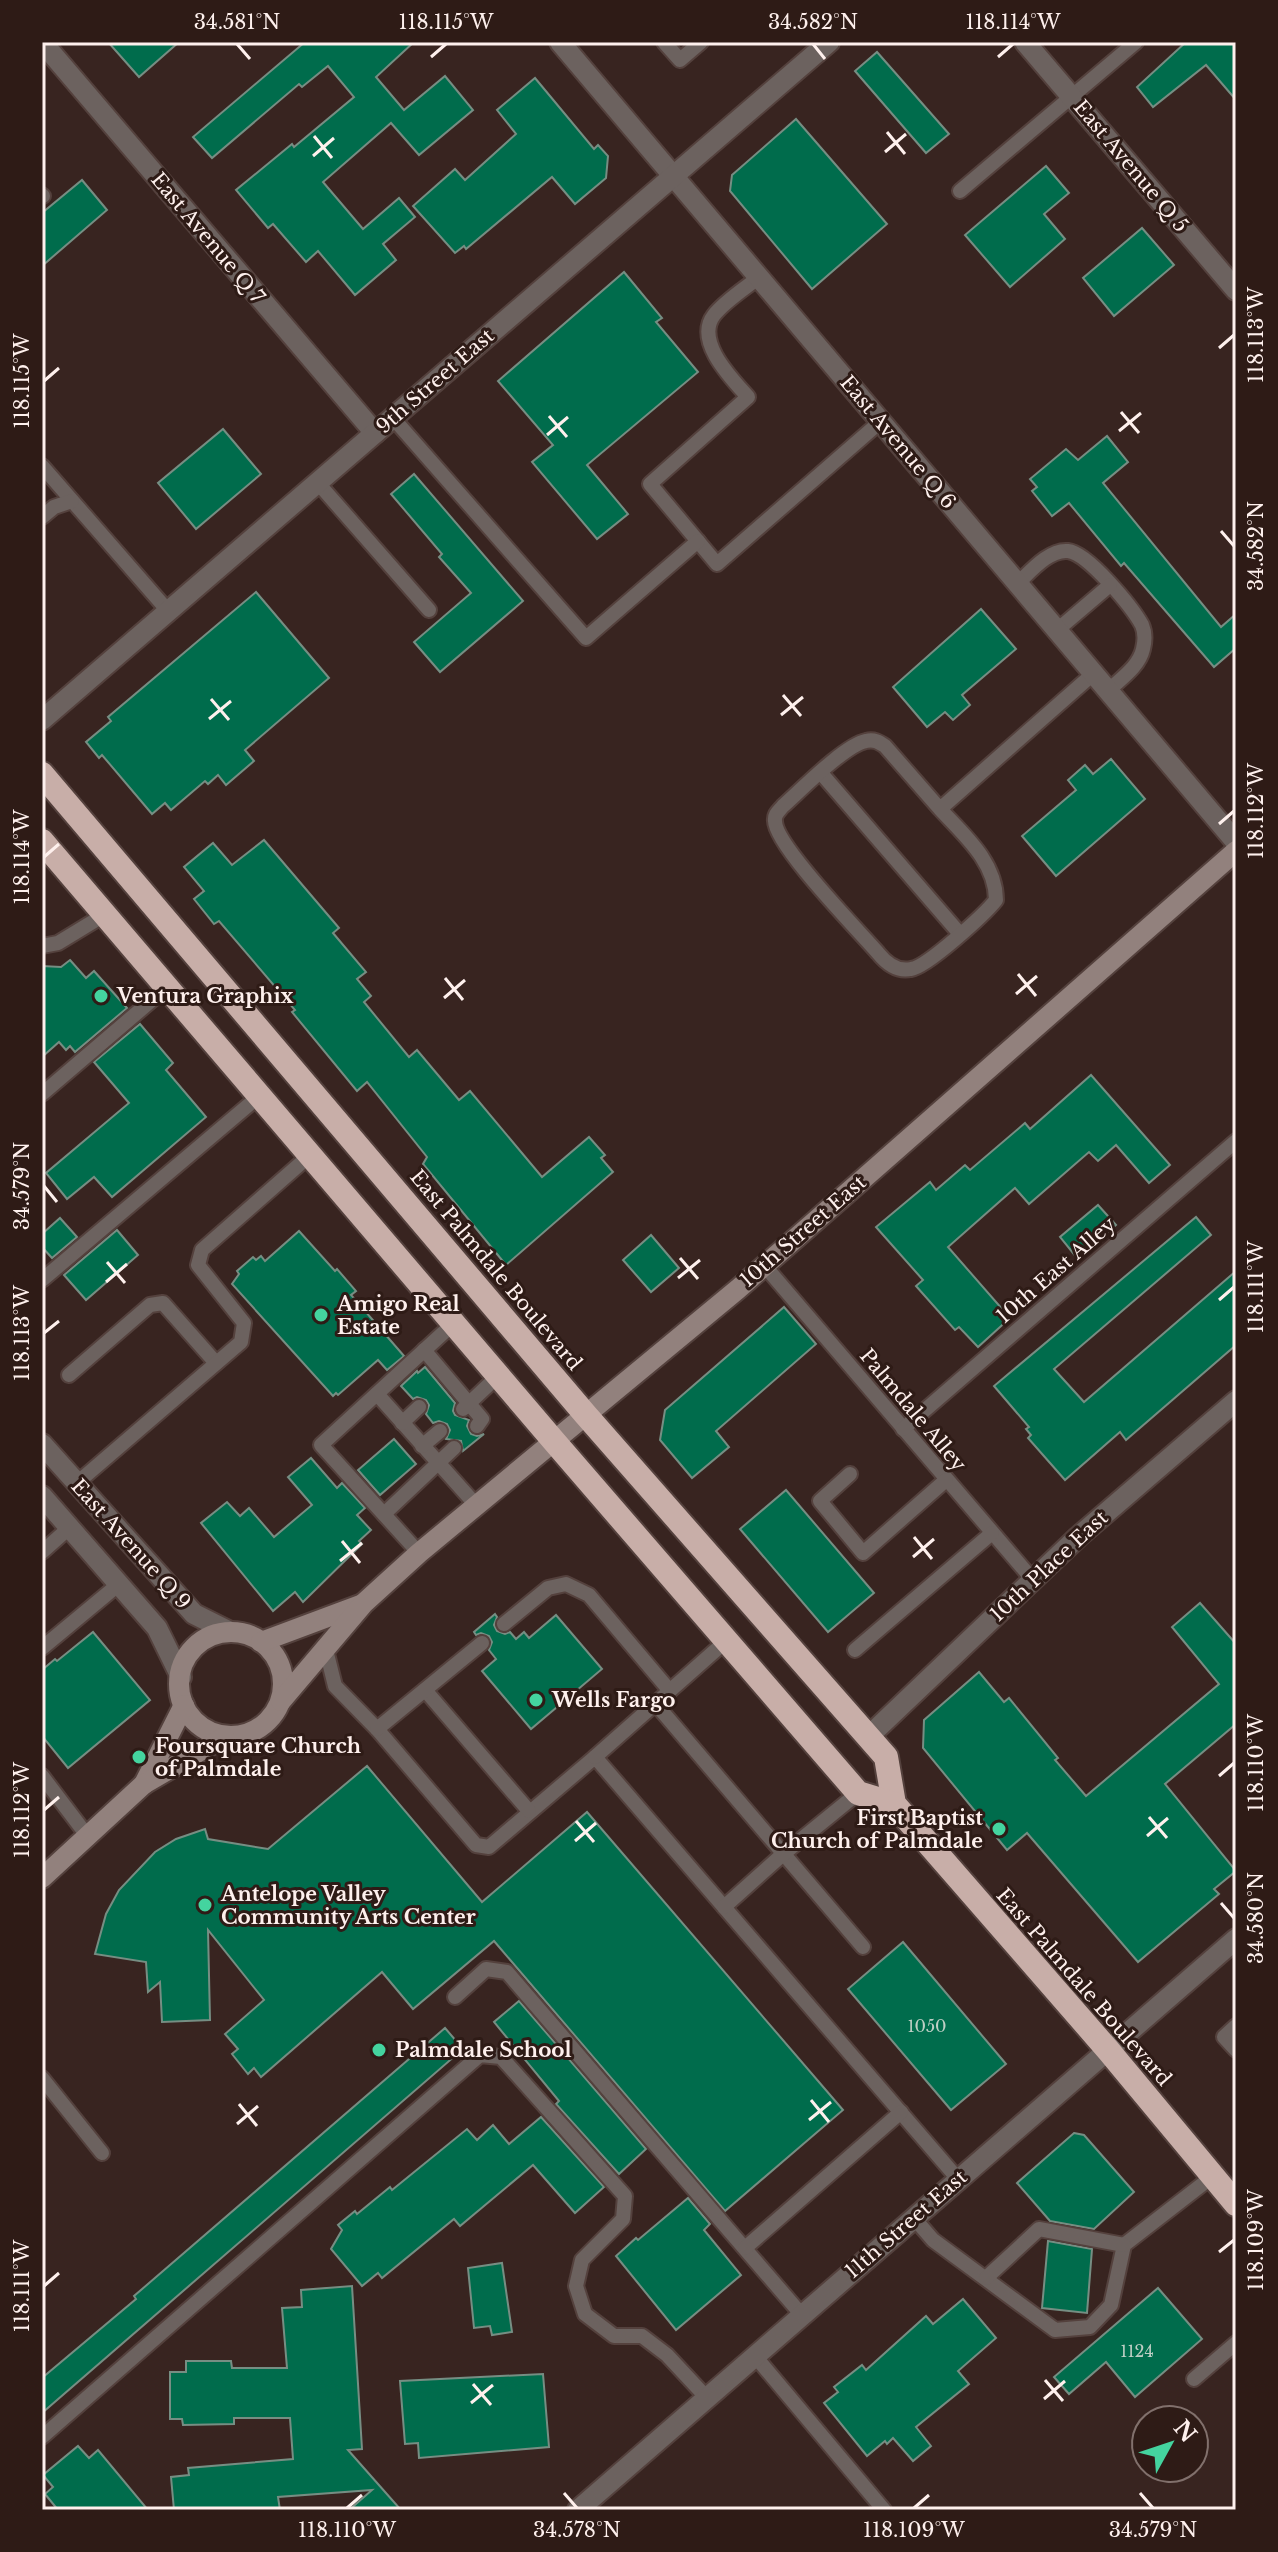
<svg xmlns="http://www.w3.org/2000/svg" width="1278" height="2552" font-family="'Libre Baskerville',serif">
<rect width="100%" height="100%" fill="#382420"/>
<!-- building -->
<g fill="#006c4c" stroke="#768e83" stroke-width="2">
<polygon points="108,42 179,42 139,77"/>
<polygon points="305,42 414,42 376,77 404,110 445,76 473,110 419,155 391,123 323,182 363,229 399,198 415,217 383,244 396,260 355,295 318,251 306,262 273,224 268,228 236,190 292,144 294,147 354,97 328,66 302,87 299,84 212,158 193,137"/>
<polygon points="1186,42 1236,42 1236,100 1206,65 1153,107 1137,87"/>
<polygon points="877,52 949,134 926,153 855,71"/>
<polygon points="535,78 594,149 598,145 608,156 606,178 575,204 552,177 466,249 464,246 455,253 413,206 455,169 465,180 516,134 497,110"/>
<polygon points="796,119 887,224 812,289 730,191 732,175"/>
<polygon points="1046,166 1069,193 1044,214 1065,239 1010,287 965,235"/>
<polygon points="82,180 107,210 42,266 42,213"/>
<polygon points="1142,228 1174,265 1114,316 1083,278"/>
<polygon points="624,272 662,318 656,322 698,372 587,465 628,514 597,539 532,462 553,445 498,381"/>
<polygon points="223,429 261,474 196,529 158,483"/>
<polygon points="1107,436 1128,462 1103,483 1221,627 1236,614 1236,648 1214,667 1124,563 1121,566 1069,503 1052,516 1032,491 1037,487 1030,479 1066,449 1078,460"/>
<polygon points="414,474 523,601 440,672 414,642 471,593 439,557 442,554 391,494"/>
<polygon points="256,592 329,678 245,750 254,761 226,785 218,775 208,784 205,781 171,810 165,803 152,814 102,755 99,758 86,742 111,721 108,717"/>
<polygon points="981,609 1016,649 962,695 970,705 953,720 945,712 927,727 893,687"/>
<polygon points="1111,759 1145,799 1056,876 1022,836 1076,790 1068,780 1085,765 1093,774"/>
<polygon points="264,840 339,928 333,933 366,972 357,979 371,996 364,1002 409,1057 417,1050 459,1100 470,1091 542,1177 589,1137 605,1155 601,1158 613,1172 506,1265 423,1164 427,1157 367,1082 357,1091 292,1012 295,1010 219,921 214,924 194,899 204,891 184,867 213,843 232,865"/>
<polygon points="70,960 86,978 94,971 127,1008 75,1052 70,1046 66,1050 59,1042 42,1057 42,966 61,967"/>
<polygon points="140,1024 173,1063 166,1070 206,1117 112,1197 94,1177 67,1199 46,1173 129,1103 94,1062"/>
<polygon points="1091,1075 1170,1165 1149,1183 1116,1145 1098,1161 1089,1152 1029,1204 1015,1188 948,1247 1010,1318 978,1347 959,1327 955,1330 916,1286 923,1280 876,1227 930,1182 936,1190 965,1165 970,1170 1025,1123 1030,1129"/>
<polygon points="1098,1205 1116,1225 1077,1258 1060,1237"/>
<polygon points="1196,1217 1211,1235 1054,1369 1084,1402 1236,1271 1236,1345 1126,1440 1120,1432 1065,1480 1028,1438 1031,1435 1026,1429 1029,1427 994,1386"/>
<polygon points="60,1218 77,1237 52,1258 42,1247 42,1234"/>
<polygon points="117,1230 138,1255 86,1300 64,1275"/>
<polygon points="299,1231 335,1271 337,1269 356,1291 351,1295 404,1356 387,1370 378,1360 338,1395 336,1393 333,1396 232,1284 239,1274 237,1271 253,1257 256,1260 261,1256 265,1261"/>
<polygon points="651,1235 679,1268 651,1292 623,1260"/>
<polygon points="784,1307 816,1344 716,1431 729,1447 692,1478 660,1440 665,1410"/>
<polygon points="425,1367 455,1403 453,1411 455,1415 469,1420 467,1426 471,1434 477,1436 484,1434 463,1451 461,1441 446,1439 450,1430 447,1424 439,1421 433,1423 426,1414 429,1405 426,1400 417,1397 413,1399 401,1386 417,1371 418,1373"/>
<polygon points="394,1439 416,1464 380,1495 358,1470"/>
<polygon points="311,1458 337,1488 342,1483 365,1508 357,1515 371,1530 359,1541 362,1544 303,1602 295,1592 273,1611 201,1523 227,1502 240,1516 249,1508 274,1537 312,1505 288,1477"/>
<polygon points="786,1490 874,1593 828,1632 740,1529"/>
<polygon points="1200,1603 1236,1644 1236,1724 1165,1784 1236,1871 1214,1889 1219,1894 1138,1962 1027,1833 1007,1850 923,1748 924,1720 979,1672 1004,1702 1009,1698 1058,1758 1055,1760 1086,1796 1219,1684 1172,1627"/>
<polygon points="495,1614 497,1617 494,1625 497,1631 505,1634 510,1632 516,1639 524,1632 529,1638 556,1615 602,1669 531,1729 482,1671 496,1659 489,1650 492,1642 489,1636 481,1633 476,1635 474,1632"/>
<polygon points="93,1632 150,1700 68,1768 42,1736 42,1670 55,1659 57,1661"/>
<polygon points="367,1766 482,1902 587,1812 843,2110 725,2211 494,1941 413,2009 382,1972 261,2077 254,2068 248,2074 232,2054 238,2049 225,2034 264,2000 208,1930 210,2020 162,2022 160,1982 148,1992 146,1962 95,1954 106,1914 119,1890 155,1852 176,1839 205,1829 208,1839 268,1849"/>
<polygon points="903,1942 1006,2064 951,2110 848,1989"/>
<polygon points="519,2001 646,2149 619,2174 556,2104 559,2101 494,2022"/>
<polygon points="445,2028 463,2049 42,2413 42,2378 136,2299 134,2296"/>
<polygon points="541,2117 604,2187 575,2213 533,2165 460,2226 454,2219 382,2278 378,2273 362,2286 331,2249 342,2230 338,2225 355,2211 357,2214 390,2187 392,2190 467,2129 477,2140 493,2125 509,2144"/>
<polygon points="1074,2133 1084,2135 1134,2192 1094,2229 1050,2221 1017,2183"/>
<polygon points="688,2198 710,2224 704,2230 741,2275 676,2330 616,2256 636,2238 638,2240"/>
<polygon points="1048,2241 1092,2249 1087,2313 1042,2308"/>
<polygon points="502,2263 512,2332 492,2335 490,2326 474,2328 468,2268"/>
<polygon points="352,2286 362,2449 348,2450 401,2510 349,2510 372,2490 278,2497 280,2510 174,2510 171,2477 189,2475 188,2468 293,2459 290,2418 234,2418 234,2424 183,2425 182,2419 170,2419 170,2372 186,2372 186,2361 231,2361 232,2368 287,2368 282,2308 302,2307 301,2290"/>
<polygon points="1158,2288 1202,2339 1135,2397 1106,2362 1069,2394 1054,2377"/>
<polygon points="963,2299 996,2338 958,2371 969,2384 916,2427 931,2446 913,2461 893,2438 887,2444 885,2441 867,2456 824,2403 838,2392 834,2387 862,2365 866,2370 926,2316 933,2324"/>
<polygon points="543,2374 549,2447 419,2458 418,2443 405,2444 400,2381"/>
<polygon points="78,2446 89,2458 98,2450 148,2510 58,2510 45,2494 53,2487 43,2475"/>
</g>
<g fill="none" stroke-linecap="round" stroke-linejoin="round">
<!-- lane casing -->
<g stroke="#54413d" stroke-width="18">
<g id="lane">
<polyline points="664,42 680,60 701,42"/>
<polyline points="960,191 1136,42"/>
<polyline points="42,195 43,196"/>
<path d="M758,278C744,289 725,301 714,315C694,341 732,379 748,397L650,484L717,564L880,422"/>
<polyline points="393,418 586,638 698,541"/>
<polyline points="42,466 169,612"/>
<polyline points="318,483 429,610"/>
<polyline points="42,517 54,507 72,501"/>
<path d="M1017,584C1030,572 1049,549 1068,551C1088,553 1132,607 1142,625C1145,632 1145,641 1143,649C1139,667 1120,679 1108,691"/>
<polyline points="1056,631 1110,585"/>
<polyline points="821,773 960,934"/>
<path d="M940,809C964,835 996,862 996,900C985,914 927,967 911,969C897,972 886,963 878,953C859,931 775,845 775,821C774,814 779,811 783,806C801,790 845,745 866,741C874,739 879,742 885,746L940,809L1093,674"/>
<polyline points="42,946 58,943 104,915"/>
<polyline points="42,1094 166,988"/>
<polyline points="764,1265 1033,1580"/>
<polyline points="42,1280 258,1097"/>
<polyline points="424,1350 482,1419 477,1426"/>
<polyline points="69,1375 150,1305 163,1303 216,1363"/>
<polyline points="377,1394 476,1505"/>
<polyline points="463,1409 499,1375"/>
<polyline points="402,1423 419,1407"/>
<polyline points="903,1429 1236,1141"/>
<polyline points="422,1446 440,1431"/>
<polyline points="850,1474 820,1501 863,1553 946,1480"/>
<polyline points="77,1483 241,1342 244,1323 198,1265 202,1250 309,1156"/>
<polyline points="384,1514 454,1448"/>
<polyline points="42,1552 69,1528"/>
<polyline points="419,1553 321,1445 454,1323"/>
<polyline points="504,1624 548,1588 566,1584 589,1595 670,1691"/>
<polyline points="42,1648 119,1584"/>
<polyline points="326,1650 335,1686 377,1729 476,1845 489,1847 595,1757 958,2179"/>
<polyline points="855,1650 992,1533"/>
<polyline points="425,1690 529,1811"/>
<polyline points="655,1703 863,1947"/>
<polyline points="377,1729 482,1643"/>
<polyline points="595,1757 726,1641"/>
<polyline points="42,1776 89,1838"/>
<polyline points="724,1907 782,1855 858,1793"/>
<polyline points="455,1997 486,1969 507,1972 801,2314"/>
<polyline points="1236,2026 1224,2037 1236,2050"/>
<polyline points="42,2078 102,2153"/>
<polyline points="914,2218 933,2240 1055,2330 1090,2327 1111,2305 1124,2245 1213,2176"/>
<polyline points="745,2248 901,2112"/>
<polyline points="986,2278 1039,2229 1124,2245"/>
<polyline points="755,2356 884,2510"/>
<polyline points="1194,2379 1236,2343"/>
<polyline points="42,2437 480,2055 501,2057 625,2196 623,2219 582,2260 576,2286 585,2314 614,2336 642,2336 667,2355 707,2398"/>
</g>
</g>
<!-- street casing -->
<g stroke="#54413d" stroke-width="24">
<g id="street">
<polyline points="42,42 375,433"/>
<polyline points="560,42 1236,842"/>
<polyline points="1025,42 1236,290"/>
<polyline points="42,720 829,42"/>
<polyline points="42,1444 194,1614 230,1632"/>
<polyline points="42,1496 157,1628 181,1677"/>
<polyline points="868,1737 1078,1537 1236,1401"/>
<polyline points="578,2510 1236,1939"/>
</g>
</g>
<!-- secondary casing -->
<g stroke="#54413d" stroke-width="24">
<g id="secondary">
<circle cx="231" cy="1684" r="52"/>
<polyline points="261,1642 360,1605"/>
<polyline points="281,1701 364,1603 419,1553 738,1289 1236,851"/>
<polyline points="144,1784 184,1705"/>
<polyline points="42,1878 144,1784 224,1737"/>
</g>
</g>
<!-- highway casing -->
<g stroke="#54413d" stroke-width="28">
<g id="highway">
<polyline points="42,774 585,1414 886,1757 894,1804 1108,2050 1236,2204"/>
<polyline points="42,841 553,1440 858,1793 894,1804"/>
</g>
</g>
<!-- lane -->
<use href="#lane" stroke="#6c625f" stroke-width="14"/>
<!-- street -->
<use href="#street" stroke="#6c625f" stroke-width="20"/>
<!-- secondary -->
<use href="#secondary" stroke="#92817d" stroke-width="20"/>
<!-- highway -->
<use href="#highway" stroke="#c8aea8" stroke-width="24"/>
</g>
<!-- ticks -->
<path fill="none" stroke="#fef0ed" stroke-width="3" d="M237,44L250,59M813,44L825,59M431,57L446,44M998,57L1013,44M887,132L905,154M314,136L332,158M885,152L906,134M313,156L334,138M1219,348L1234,335M44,381L59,368M1121,412L1139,433M549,416L567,437M1119,431L1141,413M547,435L568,417M1221,531L1234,546M783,695L801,716M211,699L229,720M781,715L803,697M209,719L231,701M1219,824L1234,811M44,857L59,844M1018,974L1036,996M445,978L463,1000M1016,994L1037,976M444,998L465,980M44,1186L57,1202M680,1258L698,1279M107,1262L125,1283M678,1278L700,1260M106,1282L127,1264M1219,1300L1234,1287M44,1333L59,1321M914,1537L932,1559M342,1541L360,1563M913,1557L934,1539M340,1561L362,1543M1219,1776L1234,1763M44,1810L59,1797M1149,1817L1167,1838M576,1821L594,1842M1147,1836L1168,1818M575,1841L596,1823M1221,1903L1234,1918M811,2100L829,2122M239,2104L257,2126M809,2120L831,2102M237,2124L258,2106M1219,2252L1234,2240M44,2286L59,2273M1045,2380L1063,2401M473,2384L491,2405M1044,2399L1065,2381M471,2403L493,2385M564,2493L577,2508M1140,2493L1153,2508M347,2508L362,2495M914,2508L929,2495"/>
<!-- markers -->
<g fill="#44d49f" stroke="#2e1b16" stroke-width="3">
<circle cx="101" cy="996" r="8"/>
<circle cx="321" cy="1315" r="8"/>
<circle cx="536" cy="1700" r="8"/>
<circle cx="139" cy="1757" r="8"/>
<circle cx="999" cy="1829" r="8"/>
<circle cx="205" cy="1905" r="8"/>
<circle cx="379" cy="2050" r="8"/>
</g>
<g text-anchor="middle" stroke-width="6" stroke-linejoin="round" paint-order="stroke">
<!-- number labels -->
<g font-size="16" fill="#becfc5">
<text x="927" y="2032">1050</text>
<text x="1137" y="2357">1124</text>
</g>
<!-- street labels -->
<g font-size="20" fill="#fef0ed" stroke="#2e1b16">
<text transform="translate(1131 166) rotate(50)" y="7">East Avenue Q 5</text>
<text transform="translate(208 238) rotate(50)" y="7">East Avenue Q 7</text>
<text transform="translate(435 381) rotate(-41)" y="7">9th Street East</text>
<text transform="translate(898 442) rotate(50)" y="7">East Avenue Q 6</text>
<text transform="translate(803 1231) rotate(-41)" y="7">10th Street East</text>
<text transform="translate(496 1270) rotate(50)" y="7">East Palmdale Boulevard</text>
<text transform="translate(1056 1270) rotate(-41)" y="7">10th East Alley</text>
<text transform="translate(913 1410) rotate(50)" y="7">Palmdale Alley</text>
<text transform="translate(131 1544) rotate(48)" y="7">East Avenue Q 9</text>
<text transform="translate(1049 1566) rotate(-43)" y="7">10th Place East</text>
<text transform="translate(1084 1987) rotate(49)" y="7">East Palmdale Boulevard</text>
<text transform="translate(906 2224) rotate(-41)" y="7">11th Street East</text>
</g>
<!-- poi labels -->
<g font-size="20" font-weight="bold" fill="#fef0ed" stroke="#2e1b16" text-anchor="start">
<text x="117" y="1003">Ventura Graphix</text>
<text x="337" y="1311">Amigo Real<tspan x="337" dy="23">Estate</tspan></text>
<text x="552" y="1707">Wells Fargo</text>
<text x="155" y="1753">Foursquare Church<tspan x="155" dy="23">of Palmdale</tspan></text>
<text x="983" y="1825" text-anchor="end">First Baptist<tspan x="983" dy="23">Church of Palmdale</tspan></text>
<text x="221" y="1901">Antelope Valley<tspan x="221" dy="23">Community Arts Center</tspan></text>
<text x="395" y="2057">Palmdale School</text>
</g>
</g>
<!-- border -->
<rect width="1278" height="2552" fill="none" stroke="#2e1b16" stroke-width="88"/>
<!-- north arrow -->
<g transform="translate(1170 2444) rotate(50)"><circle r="38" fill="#2e1b16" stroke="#81706c" stroke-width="2"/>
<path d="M0-6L14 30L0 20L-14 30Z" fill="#44d49f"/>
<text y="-12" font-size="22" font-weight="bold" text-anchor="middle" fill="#fef0ed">N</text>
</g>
<rect x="44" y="44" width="1190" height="2464" fill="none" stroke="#fef0ed" stroke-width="3"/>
<g font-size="20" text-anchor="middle" fill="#fef0ed">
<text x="237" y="29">34.581°N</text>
<text x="446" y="29">118.115°W</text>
<text x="813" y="29">34.582°N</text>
<text x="1013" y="29">118.114°W</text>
<text transform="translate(1256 335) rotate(-90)" y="7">118.113°W</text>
<text transform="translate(22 381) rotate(-90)" y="7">118.115°W</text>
<text transform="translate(1256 546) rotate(-90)" y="7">34.582°N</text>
<text transform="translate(1256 811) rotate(-90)" y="7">118.112°W</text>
<text transform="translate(22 857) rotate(-90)" y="7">118.114°W</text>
<text transform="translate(22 1186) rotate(-90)" y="7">34.579°N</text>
<text transform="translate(1256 1287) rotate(-90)" y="7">118.111°W</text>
<text transform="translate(22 1333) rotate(-90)" y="7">118.113°W</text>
<text transform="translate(1256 1763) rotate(-90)" y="7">118.110°W</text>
<text transform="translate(22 1810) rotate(-90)" y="7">118.112°W</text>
<text transform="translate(1256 1918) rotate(-90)" y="7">34.580°N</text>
<text transform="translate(1256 2240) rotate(-90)" y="7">118.109°W</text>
<text transform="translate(22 2286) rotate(-90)" y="7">118.111°W</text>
<text x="347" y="2537">118.110°W</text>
<text x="577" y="2537">34.578°N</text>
<text x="914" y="2537">118.109°W</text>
<text x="1153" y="2537">34.579°N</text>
</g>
</svg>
